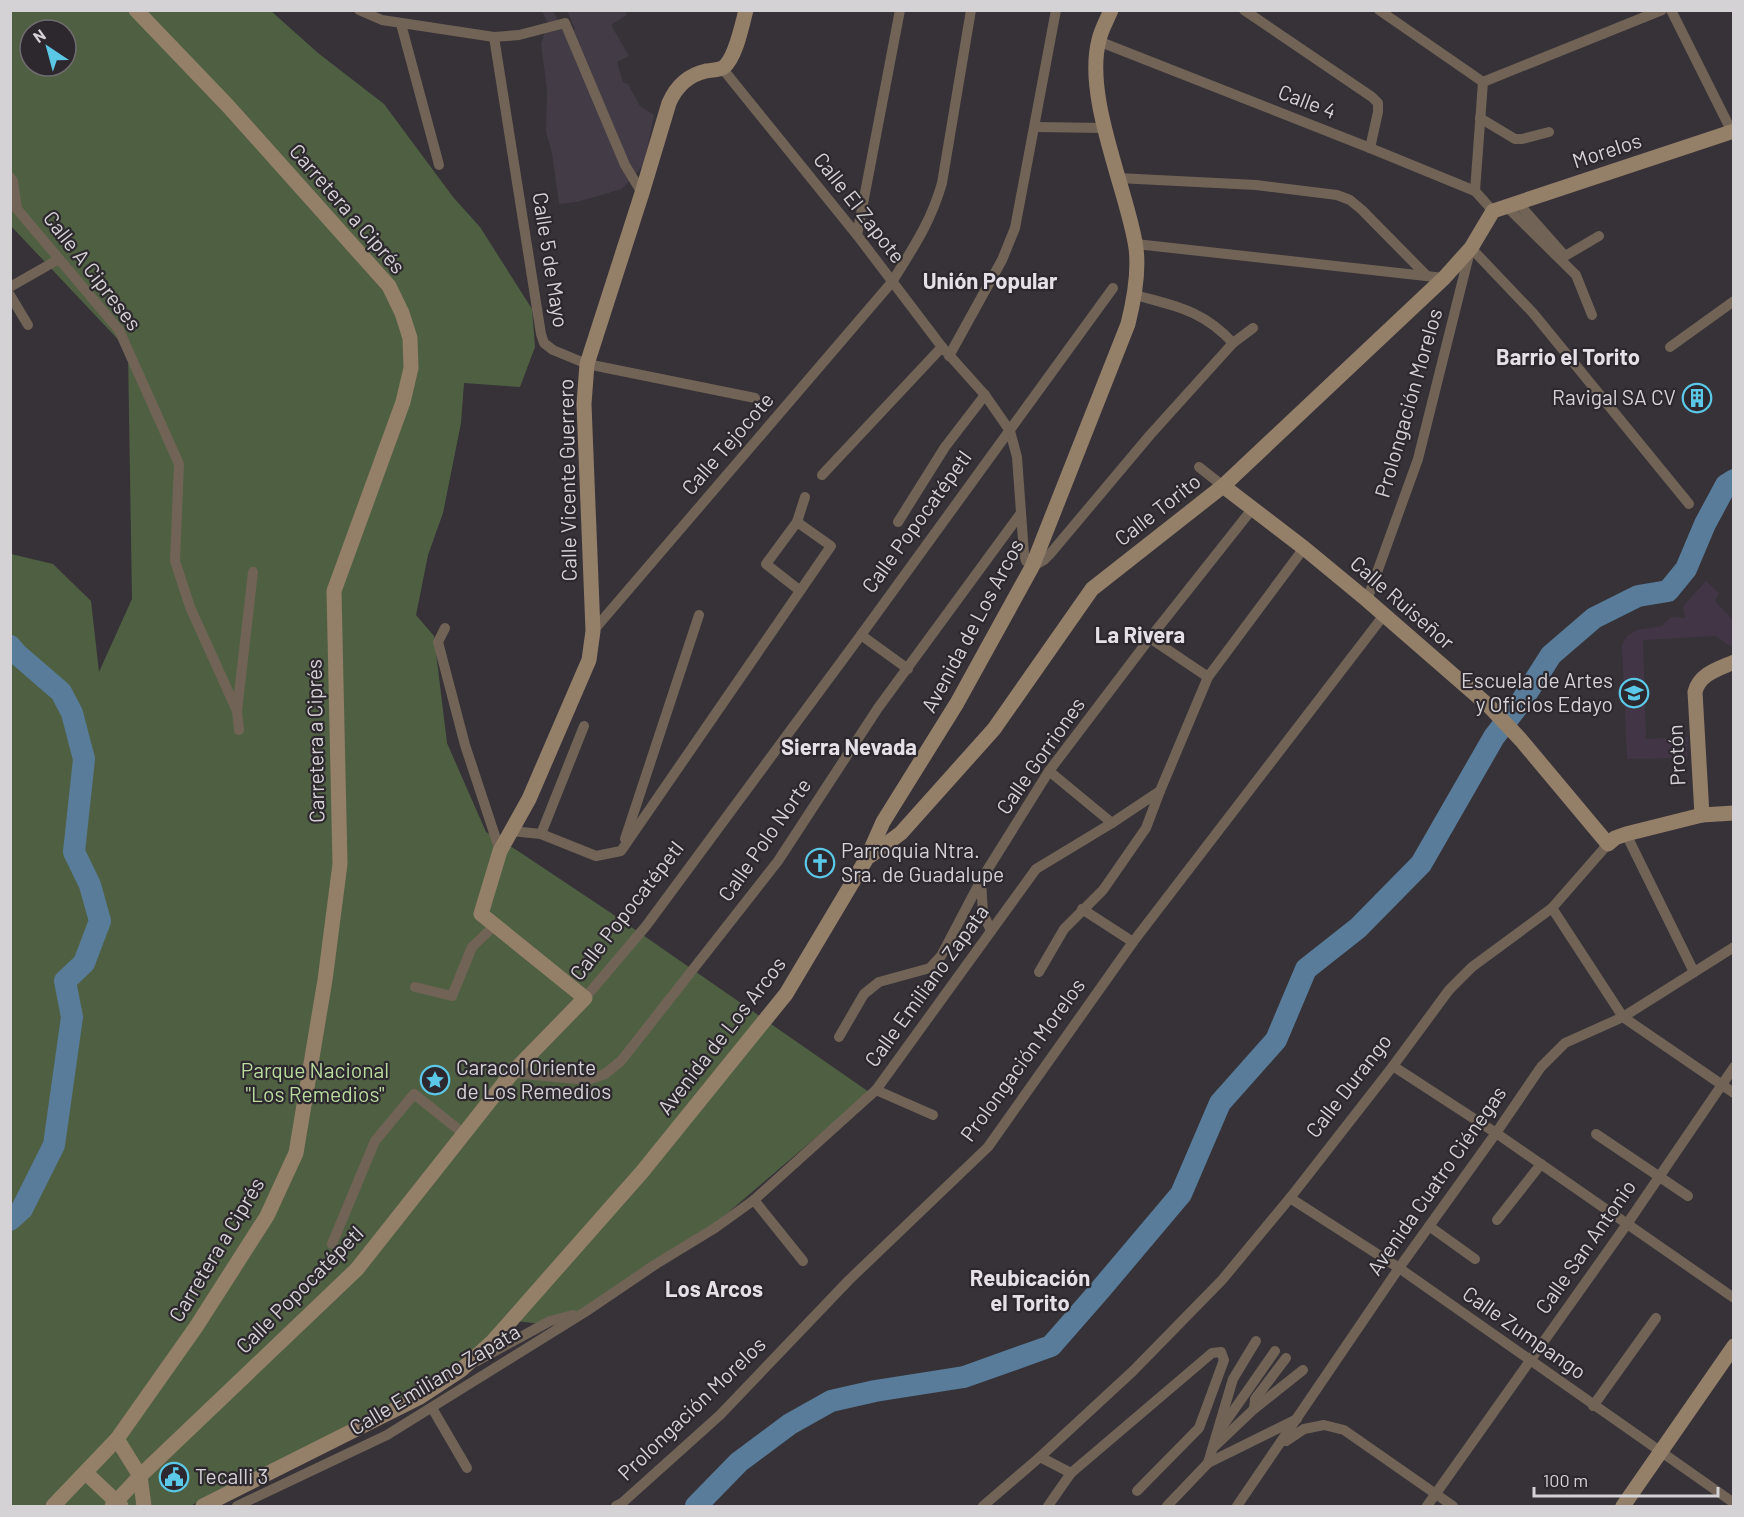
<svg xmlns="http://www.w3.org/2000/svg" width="1744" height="1517" font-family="Barlow,sans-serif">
<rect width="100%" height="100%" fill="#363238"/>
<!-- built -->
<polygon fill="#433b46" points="542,11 553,11 564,32 575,29 567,11 625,11 627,15 611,25 629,56 617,62 623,82 628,84 640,106 654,115 644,164 622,189 577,202 559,204 552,153 546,132 547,90 541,44 548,23"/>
<!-- education -->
<polygon fill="#423646" points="1706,581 1719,593 1715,601 1733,620 1733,648 1715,636 1643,640 1646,739 1688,737 1687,758 1627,759 1622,645 1627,636 1637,630 1662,626 1671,617 1685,618 1683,606"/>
<!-- green -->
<path fill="#4f6042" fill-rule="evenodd" d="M11,11H271L318,53L384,104L453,197L480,227L532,309L535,347L520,387L464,383L461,423L443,513L428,555L416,615L434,636L447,743L486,832L518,851L614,915L869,1092L682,1252L557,1326L507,1320L479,1350L397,1405L190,1506H11V554L53,564L91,601L99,672L132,599L128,350L11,226ZM30,30H66V66H30Z"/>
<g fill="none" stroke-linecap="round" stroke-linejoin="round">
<!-- river -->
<g stroke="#587c99" stroke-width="22">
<polyline points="10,646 17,654 61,692 72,713 84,759 74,852 90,885 100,921 84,963 65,981 72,1017 54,1145 22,1209 10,1220"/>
<polyline points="696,1506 739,1462 790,1424 831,1401 875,1391 964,1377 1051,1346 1100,1290 1181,1194 1220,1103 1276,1040 1306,969 1358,928 1421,864 1494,737 1521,702 1551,655 1594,618 1638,596 1668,591 1686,569 1705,524 1726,485 1734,480"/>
</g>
<!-- street -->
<g stroke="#716456" stroke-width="10">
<polyline points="359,10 382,20 494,37 519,35 565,23 625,165 642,193"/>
<polyline points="1244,10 1372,97 1378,103 1378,112 1370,148"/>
<polyline points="1379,10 1483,82"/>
<polyline points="1671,10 1732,132"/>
<polyline points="401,24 439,165"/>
<polyline points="494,37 541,334 544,343 553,350 587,364 755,398"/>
<polyline points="1098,41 1370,148 1475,191 1493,211"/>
<polyline points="722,68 857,235 942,347 985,395 1010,431 1017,457 1024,554 1026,561 1032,567 1044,560 1050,554 1150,435 1233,343 1253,328"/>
<polyline points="1483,82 1662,10"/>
<polyline points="1480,118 1515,139 1522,139 1549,132"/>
<polyline points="1035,127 1105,128"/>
<polyline points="10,177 13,181 17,209 119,330 179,464 175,561 190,607 237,711 239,730"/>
<polyline points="1118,178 1256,185 1337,195 1350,200 1362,210 1426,275"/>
<polyline points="1475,191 1483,82"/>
<polyline points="1517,202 1565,256 1599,236"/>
<polyline points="1506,206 1576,275 1592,315"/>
<polyline points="857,235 900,10"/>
<polyline points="1136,244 1444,278"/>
<polyline points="1471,248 1533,313 1689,504"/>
<polyline points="10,287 59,259"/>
<polyline points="10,295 28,325"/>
<path d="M1135,295C1175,306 1203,310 1233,343"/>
<polyline points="1670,347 1734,301"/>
<polyline points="949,356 1002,260 1015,228 1056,10"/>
<polyline points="1199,467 1223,486"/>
<polyline points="822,475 942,347"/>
<polyline points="898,522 945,447 985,395"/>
<polyline points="799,590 766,564 797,522 805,497"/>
<polyline points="1367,600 1418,459 1470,251"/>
<polyline points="445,628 438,642 465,745 500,851"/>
<path d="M593,631L892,282C913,248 931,222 942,183L971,10"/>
<polyline points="861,635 908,669"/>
<polyline points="1150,638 1208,677"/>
<polyline points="237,711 253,572"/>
<polyline points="1049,771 1112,823"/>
<polyline points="511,831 541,834 596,856 621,851 831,546 797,522"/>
<polyline points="541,834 584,726"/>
<polyline points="1626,834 1694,972"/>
<polyline points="625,839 699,615"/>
<polyline points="981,881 983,913 991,931"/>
<polyline points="1552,908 1623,1017 1734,1093"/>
<polyline points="1082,909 1133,942"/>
<polyline points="1039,972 1064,929 1103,890 1146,828 1160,791"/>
<polyline points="415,987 452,996 472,947 494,926"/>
<polyline points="585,998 646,926 861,635 1113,288"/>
<polyline points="839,1037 864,994 879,982 930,968 941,956 981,880 1049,771 1150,638 1253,508"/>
<polyline points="1393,1066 1496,1133 1734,1298"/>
<polyline points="512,1073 588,1080 605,1074 621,1061 778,861 878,708 1021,513"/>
<polyline points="876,1090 933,1115"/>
<polyline points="1596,1134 1688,1196"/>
<polyline points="1290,1198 1399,1268 1734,1503"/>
<polyline points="754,1200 803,1261"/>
<polyline points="1497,1220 1541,1164"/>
<polyline points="1429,1226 1475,1259"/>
<polyline points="332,1244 375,1141 414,1094 464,1134"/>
<polyline points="477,1361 550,1321 573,1315"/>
<polyline points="1593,1406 1656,1318"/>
<polyline points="432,1408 467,1468"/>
<polyline points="1254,1409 1255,1399 1286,1358"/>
<polyline points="1222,1427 1275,1351"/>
<polyline points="1286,1441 1304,1429 1324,1425 1344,1430 1453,1506"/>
<polyline points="1213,1448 1254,1409 1303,1370"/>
<polyline points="1040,1457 1071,1473"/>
<polyline points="1208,1463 1233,1379 1256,1341"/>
<polyline points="237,1506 387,1435 585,1312 656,1264 715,1228 754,1200 876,1090 1036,869 1112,823 1160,791 1208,677 1304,548"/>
<polyline points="616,1506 622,1503 720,1415 849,1280 988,1147 1133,942 1384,615"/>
<polyline points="983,1506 1040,1457 1133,1371 1222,1280 1290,1198 1393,1066 1449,990 1472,967 1552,908 1608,844"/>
<polyline points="1048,1506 1071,1473 1212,1353 1221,1352 1224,1360 1199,1428 1137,1491"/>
<polyline points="1167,1506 1208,1463 1297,1419"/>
<polyline points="1237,1506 1399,1268 1496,1133 1541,1067 1565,1043 1623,1017 1734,947"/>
<polyline points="1427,1506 1627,1224 1734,1067"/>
</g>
<!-- secondary -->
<g stroke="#947f69" stroke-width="15">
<polyline points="1223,486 1304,548 1367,600 1490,707 1521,740 1608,844 1615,838 1626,834 1702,815 1734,813"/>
<path d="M1702,815L1695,692C1699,674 1718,669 1734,662"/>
<polyline points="870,856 901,833 994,729 1092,589 1223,486 1444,278 1471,248 1493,211 1734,131"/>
<polyline points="117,1439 140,1476 144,1506"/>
<polyline points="86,1473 121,1506"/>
<polyline points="53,1506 117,1439 196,1327 267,1216 296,1153 325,980 340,864 334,591 403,402 411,368 410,338 402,313 389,286 228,106 136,10"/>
<path d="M112,1506L140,1476L357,1269L512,1073L585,998L481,914L500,851L529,799L589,660L593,631L584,404L587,364L642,193L669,103C676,87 688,75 706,71C712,70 720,70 724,67C736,57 742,25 746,10"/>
<path d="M203,1506L420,1397L461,1370L493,1341L642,1172L786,994L867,858L883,822L957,703L1032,567L1128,324C1134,300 1140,267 1135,242C1125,185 1084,96 1099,40C1101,30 1107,20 1111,10"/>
<polyline points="1623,1506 1734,1346"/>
</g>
</g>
<!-- icons -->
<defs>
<g id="building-ring" transform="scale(1.5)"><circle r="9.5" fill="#2c282e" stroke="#5bc8e7" stroke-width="1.5"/><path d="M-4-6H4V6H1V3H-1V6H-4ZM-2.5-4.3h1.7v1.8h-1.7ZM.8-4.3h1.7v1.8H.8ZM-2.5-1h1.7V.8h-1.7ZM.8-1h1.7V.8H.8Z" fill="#5bc8e7"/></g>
<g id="school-ring" transform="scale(1.5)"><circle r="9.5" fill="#2c282e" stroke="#5bc8e7" stroke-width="1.5"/><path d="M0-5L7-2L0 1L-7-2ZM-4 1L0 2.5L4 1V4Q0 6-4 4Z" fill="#5bc8e7"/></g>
<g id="church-ring" transform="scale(1.5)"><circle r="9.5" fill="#2c282e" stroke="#5bc8e7" stroke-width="1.5"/><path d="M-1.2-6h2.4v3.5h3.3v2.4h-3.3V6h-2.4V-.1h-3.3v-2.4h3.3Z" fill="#5bc8e7"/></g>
<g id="sight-ring" transform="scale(1.5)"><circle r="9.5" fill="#2c282e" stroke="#5bc8e7" stroke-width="1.5"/><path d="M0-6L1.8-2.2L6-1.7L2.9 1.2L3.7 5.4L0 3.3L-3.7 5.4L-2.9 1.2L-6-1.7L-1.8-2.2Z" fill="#5bc8e7"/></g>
<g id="civic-ring" transform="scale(1.5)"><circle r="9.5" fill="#2c282e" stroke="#5bc8e7" stroke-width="1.5"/><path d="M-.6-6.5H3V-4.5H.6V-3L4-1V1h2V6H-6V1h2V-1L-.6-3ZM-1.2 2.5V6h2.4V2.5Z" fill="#5bc8e7"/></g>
</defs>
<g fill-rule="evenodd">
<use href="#building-ring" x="1697" y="398"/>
<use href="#school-ring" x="1634" y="693"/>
<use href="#church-ring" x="820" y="863"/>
<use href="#sight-ring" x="435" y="1080"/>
<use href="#civic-ring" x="174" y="1477"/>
</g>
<g text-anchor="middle" stroke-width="4.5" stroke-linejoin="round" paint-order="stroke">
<!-- street labels -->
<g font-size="21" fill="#d5d2d6" stroke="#2c282e">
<text transform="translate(1307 102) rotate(21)" y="7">Calle 4</text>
<text transform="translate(1607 151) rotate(-18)" y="7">Morelos</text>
<text transform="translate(859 208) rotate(52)" y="7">Calle El Zapote</text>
<text transform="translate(347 209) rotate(49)" y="7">Carretera a Ciprés</text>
<text transform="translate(550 260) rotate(81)" y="7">Calle 5 de Mayo</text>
<text transform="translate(92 271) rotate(52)" y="7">Calle A Cipreses</text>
<text transform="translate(1409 403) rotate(-74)" y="7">Prolongación Morelos</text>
<text transform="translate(728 444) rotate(-49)" y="7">Calle Tejocote</text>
<text transform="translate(568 480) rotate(-91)" y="7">Calle Vicente Guerrero</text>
<text transform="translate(1158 510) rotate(-38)" y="7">Calle Torito</text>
<text transform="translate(917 522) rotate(-54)" y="7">Calle Popocatépetl</text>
<text transform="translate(1402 603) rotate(41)" y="7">Calle Ruiseñor</text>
<text transform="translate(973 626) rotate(-62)" y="7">Avenida de Los Arcos</text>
<text transform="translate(316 741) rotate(-91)" y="7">Carretera a Ciprés</text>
<text transform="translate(1677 755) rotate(-93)" y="7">Protón</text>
<text transform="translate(1041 756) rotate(-55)" y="7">Calle Gorriones</text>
<text transform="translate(765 840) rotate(-55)" y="7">Calle Polo Norte</text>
<text transform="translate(627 911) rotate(-52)" y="7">Calle Popocatépetl</text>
<text transform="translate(927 986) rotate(-54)" y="7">Calle Emiliano Zapata</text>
<text transform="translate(722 1036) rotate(-52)" y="7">Avenida de Los Arcos</text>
<text transform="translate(1023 1060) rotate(-54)" y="7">Prolongación Morelos</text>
<text transform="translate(1349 1086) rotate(-52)" y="7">Calle Durango</text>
<text transform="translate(1437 1181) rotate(-55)" y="7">Avenida Cuatro Ciénegas</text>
<text transform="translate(1586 1247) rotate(-55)" y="7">Calle San Antonio</text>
<text transform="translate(217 1250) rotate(-59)" y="7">Carretera a Ciprés</text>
<text transform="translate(300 1290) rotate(-45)" y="7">Calle Popocatépetl</text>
<text transform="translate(1524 1333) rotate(35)" y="7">Calle Zumpango</text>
<text transform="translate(435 1380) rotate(-31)" y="7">Calle Emiliano Zapata</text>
<text transform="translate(692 1409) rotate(-44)" y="7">Prolongación Morelos</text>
</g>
<!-- poi labels -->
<g font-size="21" fill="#d5d2d6" stroke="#2c282e" text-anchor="start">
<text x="1676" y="405" text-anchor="end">Ravigal SA CV</text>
<text x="1613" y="688" text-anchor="end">Escuela de Artes<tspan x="1613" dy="24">y Oficios Edayo</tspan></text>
<text x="841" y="858">Parroquia Ntra.<tspan x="841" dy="24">Sra. de Guadalupe</tspan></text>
<text x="456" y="1075">Caracol Oriente<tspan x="456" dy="24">de Los Remedios</tspan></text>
<text x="195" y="1484">Tecalli 3</text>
</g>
<!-- park labels -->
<g font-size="21" fill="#badc9f" stroke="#2c282e">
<text x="315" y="1078">Parque Nacional<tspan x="315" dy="24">"Los Remedios"</tspan></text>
</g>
<!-- neighbourhood labels -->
<g font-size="22" font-weight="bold" fill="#e5dfe7" stroke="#2c282e">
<text x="990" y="289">Unión Popular</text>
<text x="1568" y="365">Barrio el Torito</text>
<text x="1140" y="643">La Rivera</text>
<text x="849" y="755">Sierra Nevada</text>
<text x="1030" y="1286">Reubicación<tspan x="1030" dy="25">el Torito</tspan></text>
<text x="714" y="1297">Los Arcos</text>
</g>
</g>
<!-- border -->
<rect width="1744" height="1517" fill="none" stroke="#d5d2d6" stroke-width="24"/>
<!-- north arrow -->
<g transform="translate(48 48) rotate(324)"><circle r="28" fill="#2c282e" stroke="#706c71" stroke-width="1.5"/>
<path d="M0-4.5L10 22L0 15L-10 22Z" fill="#5bc8e7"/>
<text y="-9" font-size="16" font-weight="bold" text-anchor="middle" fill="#d5d2d6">N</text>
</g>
<!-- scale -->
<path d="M1534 1487v9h184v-9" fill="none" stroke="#d5d2d6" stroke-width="3"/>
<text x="1543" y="1487" font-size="18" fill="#d5d2d6" stroke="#2c282e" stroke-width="4.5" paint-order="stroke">100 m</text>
</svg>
